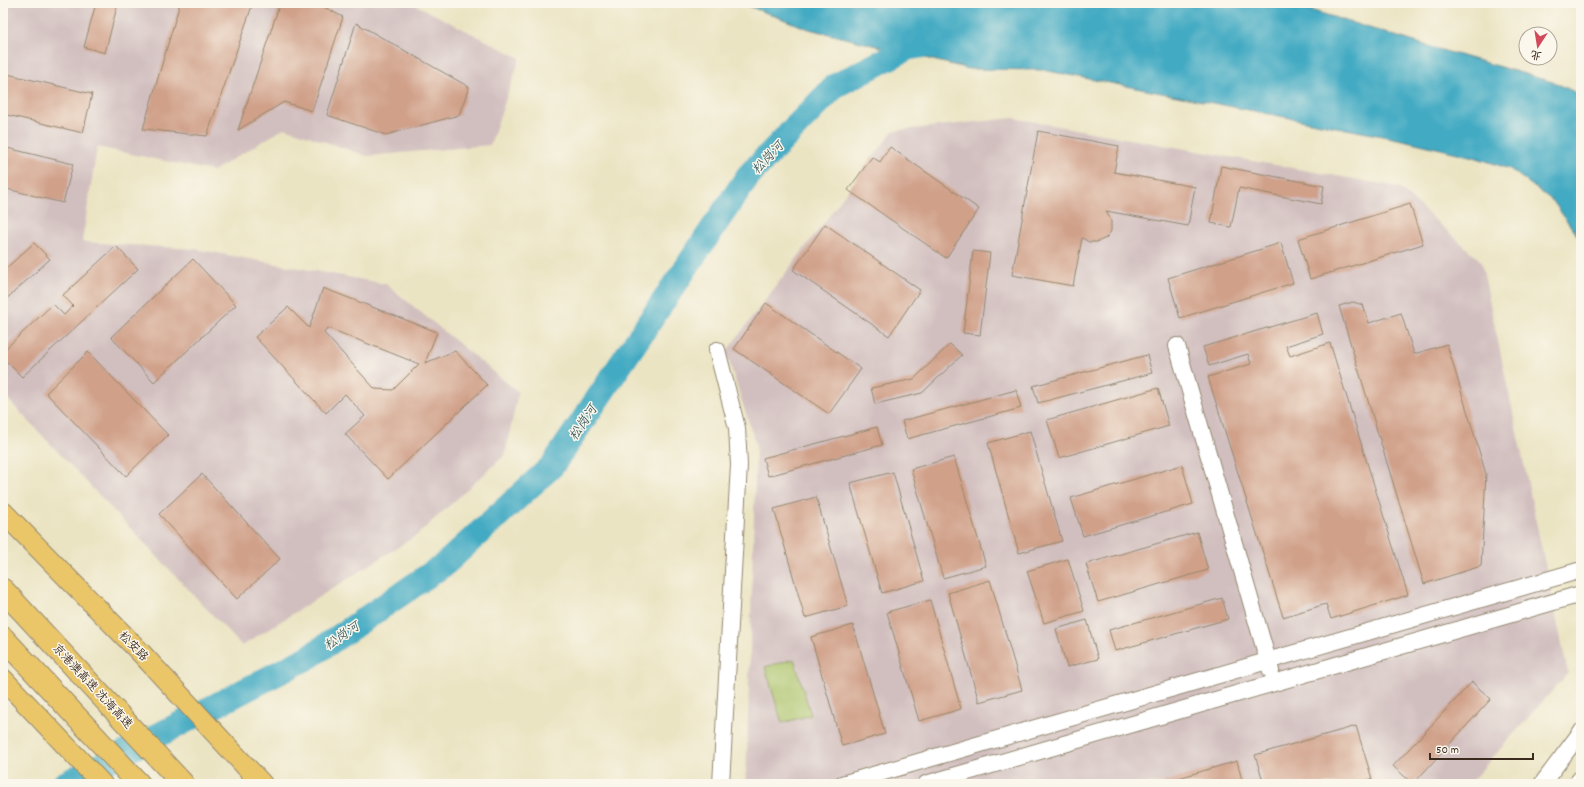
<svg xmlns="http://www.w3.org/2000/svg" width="1584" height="787" font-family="Dekko,'LXGW WenKai TC',sans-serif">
<rect width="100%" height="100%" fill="#fbf7ec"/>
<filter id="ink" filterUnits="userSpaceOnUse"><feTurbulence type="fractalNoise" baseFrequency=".025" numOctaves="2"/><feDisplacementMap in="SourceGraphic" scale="8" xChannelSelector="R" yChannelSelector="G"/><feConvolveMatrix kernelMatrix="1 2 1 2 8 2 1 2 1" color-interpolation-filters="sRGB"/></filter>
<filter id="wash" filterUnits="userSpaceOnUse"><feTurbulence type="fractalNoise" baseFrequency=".012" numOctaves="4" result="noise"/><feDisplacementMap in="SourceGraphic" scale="16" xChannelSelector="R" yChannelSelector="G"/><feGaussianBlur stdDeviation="0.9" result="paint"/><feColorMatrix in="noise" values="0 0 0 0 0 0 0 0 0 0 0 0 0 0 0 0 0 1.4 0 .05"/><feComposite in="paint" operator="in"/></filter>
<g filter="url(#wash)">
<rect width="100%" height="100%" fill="#ebe4c3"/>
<!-- industrial -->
<g fill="#d1bfbf">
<polygon points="3,3 412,3 520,58 490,145 367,156 285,128 213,171 97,147 82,242 195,249 386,284 518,392 505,455 417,535 242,646 3,394"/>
<polygon points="1013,118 1398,187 1481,261 1568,673 1469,784 746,784 756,445 726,352 893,131"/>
</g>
<!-- green -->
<polygon fill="#aac369" stroke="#727644" points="794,659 811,715 782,723 765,667"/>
<!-- water -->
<polygon fill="#43aac3" stroke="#3f6a70" points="740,3 1270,3 1304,8 1431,47 1556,83 1581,95 1581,241 1553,201 1510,169 1474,157 1403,140 1043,70 969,69 809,29"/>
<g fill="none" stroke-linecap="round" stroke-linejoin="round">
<!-- river -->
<polyline stroke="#43aac3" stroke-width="25" points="64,784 309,657 445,564 552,466 748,176 835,86 908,48 933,44"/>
</g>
<g id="blocks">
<!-- building -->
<g fill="#d0a089" fill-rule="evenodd">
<polygon points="96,3 118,3 105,53 84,47"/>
<polygon points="180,3 253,3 207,136 143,129"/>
<polygon points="280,3 316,3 343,17 312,111 284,102 238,130"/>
<polygon points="356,23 469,87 459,115 386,135 327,115"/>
<polygon points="3,73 92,94 83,133 3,114"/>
<polygon points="1038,131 1119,146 1114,172 1195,187 1188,226 1106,211 1111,221 1111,231 1106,238 1097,242 1089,242 1082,238 1073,286 1012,275"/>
<polygon points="3,147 73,164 63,203 3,188"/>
<polygon points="890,147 979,209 946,258 848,190 872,157 880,162"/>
<polygon points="1221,166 1324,186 1321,204 1239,188 1231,227 1211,223"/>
<polygon points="1410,204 1423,244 1310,279 1298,239"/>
<polygon points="825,224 920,290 889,336 793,270"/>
<polygon points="34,243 50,259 3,302 3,271"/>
<polygon points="1281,243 1293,283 1180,318 1168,278"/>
<polygon points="116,246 138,269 22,377 3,358 3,351 53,304 64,315 73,306 63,295"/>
<polygon points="973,251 990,253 980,335 963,333"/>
<polygon points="193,259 236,305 154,382 111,337"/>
<path d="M323,288L437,332L425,363L455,351L487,385L388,479L345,434L365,416L345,394L326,413L255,337L288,307L309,328ZM328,328L419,364L393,390L375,389L324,333Z"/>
<polygon points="1353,302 1363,305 1369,323 1401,313 1414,354 1447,344 1486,474 1481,566 1424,584 1339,306"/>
<polygon points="766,303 861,369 829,414 734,349"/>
<polygon points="1317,313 1323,334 1286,346 1290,356 1330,343 1408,595 1331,619 1326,604 1283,617 1208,377 1251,364 1248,354 1209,366 1203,347"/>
<polygon points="950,344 962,355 922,393 875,404 871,388 914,379"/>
<polygon points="88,352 168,435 126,476 46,393"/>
<polygon points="1147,355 1152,373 1038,403 1033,386"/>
<polygon points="1158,388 1169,426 1059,458 1047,420"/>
<polygon points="1016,390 1021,408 907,439 902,421"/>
<polygon points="877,427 882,445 768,476 763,458"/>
<polygon points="1030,431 1062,541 1019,553 988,443"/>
<polygon points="954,457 986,566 943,578 911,469"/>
<polygon points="1182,465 1193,504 1083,536 1071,498"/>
<polygon points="893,472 924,581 882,593 850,483"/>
<polygon points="202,474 280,559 237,599 159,514"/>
<polygon points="816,497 848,606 805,618 774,509"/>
<polygon points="1197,532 1208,570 1098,602 1086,564"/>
<polygon points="1068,559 1084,611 1044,623 1027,571"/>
<polygon points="990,580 1022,690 979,702 948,593"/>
<polygon points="1222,598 1228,619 1115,651 1109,630"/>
<polygon points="930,600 961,709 919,721 887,612"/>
<polygon points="1087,620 1098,659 1067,667 1056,629"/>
<polygon points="853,625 885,734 842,746 811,637"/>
<polygon points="1472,682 1491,699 1413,784 1393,766"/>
<polygon points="1356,726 1372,779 1353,784 1264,784 1255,755"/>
<polygon points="1237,761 1243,784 1158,784"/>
</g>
</g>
</g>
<g filter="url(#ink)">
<use href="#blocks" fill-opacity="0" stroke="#938770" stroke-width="1"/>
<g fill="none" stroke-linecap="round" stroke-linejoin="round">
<!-- minor casing -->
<g stroke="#938770" stroke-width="18">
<g id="minor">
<polyline points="1177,346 1271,671"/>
<polyline points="717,350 737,428 739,465 721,784"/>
<polyline points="842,784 1578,571"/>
<polyline points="926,784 1581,594"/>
<polyline points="1542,784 1581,732"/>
<polyline points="1576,784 1581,778"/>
</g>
</g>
<!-- major casing -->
<g stroke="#938770" stroke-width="22">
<g id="major">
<polyline points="3,512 141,653 262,784"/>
<polyline points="3,679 102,784"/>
</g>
</g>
<!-- highway casing -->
<g stroke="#938770" stroke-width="24">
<g id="highway">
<polyline points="3,590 183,784"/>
<polyline points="3,638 139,784"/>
</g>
</g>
<!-- minor -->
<use href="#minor" stroke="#fff" stroke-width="16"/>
<!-- major -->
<use href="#major" stroke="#eac669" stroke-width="20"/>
<!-- highway -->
<use href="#highway" stroke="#eac669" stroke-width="22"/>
</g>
</g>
<g text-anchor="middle" stroke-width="3" stroke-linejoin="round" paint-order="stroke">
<!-- street labels -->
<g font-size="12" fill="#3b2a1e" stroke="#fbf7ec">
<text transform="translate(134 646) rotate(46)" y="4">松安路</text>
<text transform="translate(93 686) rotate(47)" y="4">京港澳高速 沈海高速</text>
</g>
<!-- water labels -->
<g font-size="13" font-style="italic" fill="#3e5d60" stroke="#fbf7ec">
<text transform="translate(767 157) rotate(-46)" y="5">松岗河</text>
<text transform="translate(582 422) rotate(-56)" y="5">松岗河</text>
<text transform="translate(341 635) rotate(-34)" y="5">松岗河</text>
</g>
</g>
<!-- margin -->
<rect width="1584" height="787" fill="none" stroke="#fbf7ec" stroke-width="16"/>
<!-- north arrow -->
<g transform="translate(1538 46) rotate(192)"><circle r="19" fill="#fbf7ec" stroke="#aea59a"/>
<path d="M0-3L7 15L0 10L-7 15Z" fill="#d1495b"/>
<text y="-6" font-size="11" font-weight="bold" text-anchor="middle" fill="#3b2a1e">北</text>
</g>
<!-- scale -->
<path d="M1430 753v6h103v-6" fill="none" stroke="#3b2a1e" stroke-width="2"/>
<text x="1436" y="753" font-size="12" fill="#3b2a1e" stroke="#fbf7ec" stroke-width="3" paint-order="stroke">50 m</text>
</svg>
